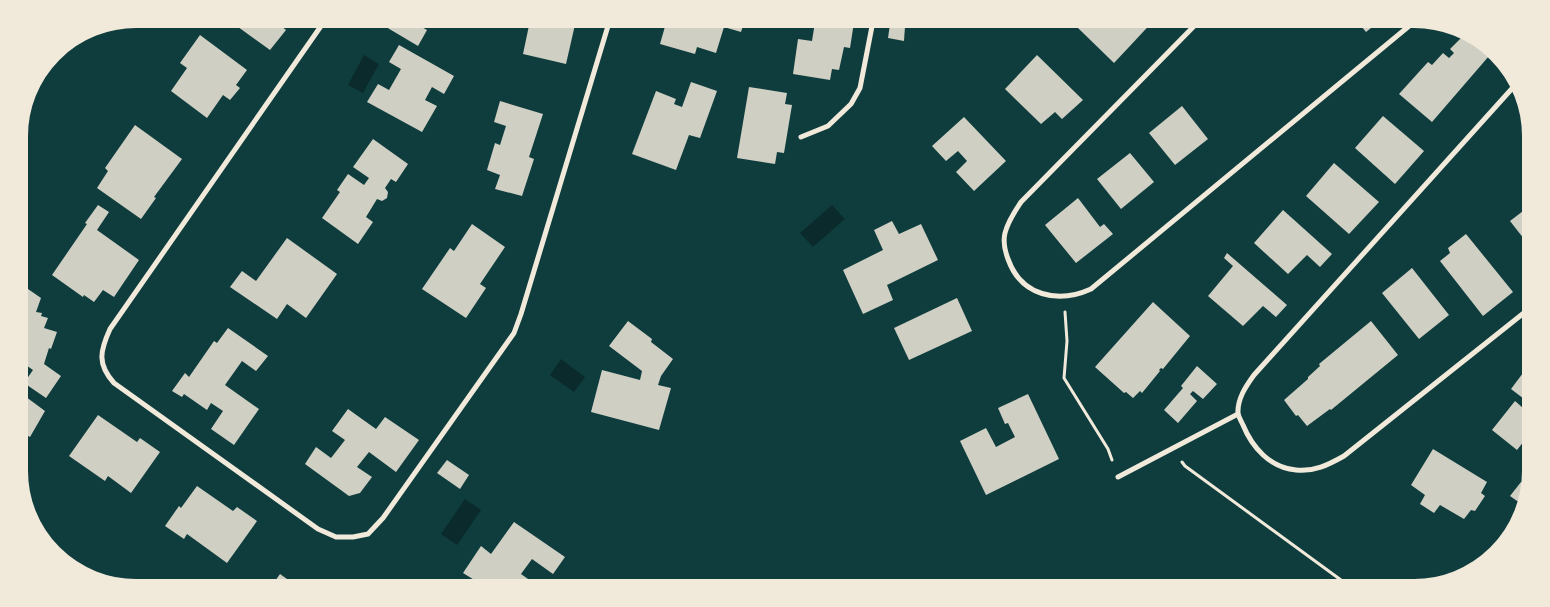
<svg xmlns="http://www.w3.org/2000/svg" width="1550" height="607" font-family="'Source Sans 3',sans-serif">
<rect width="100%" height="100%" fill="#0f3d3e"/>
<!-- water -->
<g fill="#0a2a2b">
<polygon points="364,55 379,64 363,93 348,85"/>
<polygon points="832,205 845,219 813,247 800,233"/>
<polygon points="561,359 585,377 574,392 550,375"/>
<polygon points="465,499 481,510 457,545 441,534"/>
</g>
<!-- building -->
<g fill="#cfcfc3">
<polygon points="240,16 289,16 281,26 286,30 270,50 234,24"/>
<polygon points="385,16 402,16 427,30 418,46 381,24"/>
<polygon points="531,16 577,16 566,64 523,54"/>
<polygon points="668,16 746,16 741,32 724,27 716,53 697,47 695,54 660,44"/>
<polygon points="816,16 855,16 850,48 844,47 839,70 832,69 830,80 793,74 798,39 812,41"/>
<polygon points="1090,16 1158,16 1114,63 1078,28"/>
<polygon points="1353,16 1386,16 1366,32"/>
<polygon points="890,24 905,26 904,41 888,38"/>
<polygon points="1465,34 1489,56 1432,122 1399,94 1428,62 1432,65 1443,53 1449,58 1454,53 1450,49"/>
<polygon points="200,35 247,70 236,85 240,88 230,100 223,95 207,118 171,91 187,68 180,63"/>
<polygon points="399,45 454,76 444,94 432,87 425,100 437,106 422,132 367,102 378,84 389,90 401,69 389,62"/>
<polygon points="1037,55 1083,100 1062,119 1055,112 1041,124 1005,89"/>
<polygon points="691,82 717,91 700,138 689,135 676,170 632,154 656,91 676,99 674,104 682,107"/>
<polygon points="749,87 787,93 785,104 792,105 784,153 777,152 775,164 737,158"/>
<polygon points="500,101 543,114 529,157 534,159 522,196 495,189 500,175 487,170 495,143 500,145 506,126 494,122"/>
<polygon points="1182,106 1208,139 1175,165 1149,133"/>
<polygon points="1383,116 1424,151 1395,184 1355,148"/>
<polygon points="964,117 1006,161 974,191 956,172 967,161 958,151 946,161 932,146"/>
<polygon points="135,125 182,159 154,197 156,198 141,219 97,188 108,171 105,168"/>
<polygon points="373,139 408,164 396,182 391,179 385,188 388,192 387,198 382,201 377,199 366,217 373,222 358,244 322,218 340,192 337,190 348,174 364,185 369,178 353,167"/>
<polygon points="1130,153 1154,182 1121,209 1097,179"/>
<polygon points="1334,163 1379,202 1349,234 1306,196"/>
<polygon points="1078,198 1100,227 1104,224 1113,234 1076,263 1045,225"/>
<polygon points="1532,204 1531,248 1510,221"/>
<polygon points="98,205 109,212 97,230 139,260 114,297 103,290 94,302 84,295 83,297 52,275 87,224 85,223"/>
<polygon points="1283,210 1332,254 1320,267 1307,255 1288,274 1254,243"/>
<polygon points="892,221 899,234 921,224 938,260 887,285 893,300 863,314 843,270 883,250 874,230"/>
<polygon points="472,224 505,247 480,284 486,288 466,318 422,289 450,248 454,251"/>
<polygon points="1466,234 1513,292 1483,316 1440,261 1450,253 1448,248"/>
<polygon points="287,238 337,274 306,318 287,304 277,319 230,287 242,271 256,281"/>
<polygon points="1227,253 1287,305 1276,317 1263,306 1243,326 1208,296 1233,266 1224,258"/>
<polygon points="1412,268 1449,315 1419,339 1382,293"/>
<polygon points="28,289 41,298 36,312 42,313 41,316 48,318 44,328 57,332 51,349 49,348 44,364 61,376 46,398 24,383 33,370 23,363 21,365 18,362 17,299 24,301"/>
<polygon points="957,298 972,331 909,360 894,328"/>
<polygon points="1153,302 1190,336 1163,369 1161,368 1159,370 1160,371 1142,393 1140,391 1133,398 1126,392 1124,393 1095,367"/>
<polygon points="628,321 652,339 651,342 673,359 661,376 658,385 671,388 659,430 591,412 602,370 640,380 642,371 609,346"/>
<polygon points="1371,321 1398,355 1331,410 1330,409 1307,426 1298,415 1296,416 1284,400 1308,379 1308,377 1320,366 1319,364"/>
<polygon points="228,328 268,356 256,371 242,361 225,385 259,409 234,445 211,429 223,411 211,403 207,410 184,394 182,397 172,391 185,373 189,377 214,341 217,343"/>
<polygon points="1529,365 1528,436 1517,450 1492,430 1515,401 1523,408 1528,402 1511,389"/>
<polygon points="1197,366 1217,384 1203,399 1193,391 1190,394 1197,401 1178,423 1164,410 1183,388 1181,386"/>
<polygon points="18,391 45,411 30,437 26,435 18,447"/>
<polygon points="1028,394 1059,459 986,495 960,441 986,428 996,447 1015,437 1008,423 1005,424 998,408"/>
<polygon points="348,409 376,429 385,417 419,440 396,472 369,452 357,467 372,477 360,493 349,496 305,464 316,447 331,458 345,440 332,431"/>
<polygon points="98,415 137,442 140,438 160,452 131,493 108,476 105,481 69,456"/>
<polygon points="1433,449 1487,482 1481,493 1485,496 1475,511 1471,510 1464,519 1440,505 1434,513 1420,504 1425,495 1411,485"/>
<polygon points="447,460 469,475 460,489 437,473"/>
<polygon points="1521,482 1528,486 1527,508 1510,496"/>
<polygon points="197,486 233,511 237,507 257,521 227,563 187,534 184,539 165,526 179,506 181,508"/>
<polygon points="514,522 565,557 553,574 532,559 521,574 538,586 535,591 492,591 463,573 481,546 491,554"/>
<polygon points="280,574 304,591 268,591"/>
<polygon points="355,583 367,591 350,591"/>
</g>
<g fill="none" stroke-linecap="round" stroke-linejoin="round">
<!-- path -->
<g stroke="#f1e9da" stroke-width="3">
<polyline points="1065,312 1067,341 1064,378 1108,449 1112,460"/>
<polyline points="1182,462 1185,466 1356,591"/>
</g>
<!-- minor -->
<g stroke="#f1e9da" stroke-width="5">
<path d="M328,16L110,329C100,351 97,364 114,383L318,529L336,537H353L368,534L383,518L514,333L521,314L611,16"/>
<path d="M1204,16L1021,202C1015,211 1008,221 1005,233C1003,241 1005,251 1008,259C1021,296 1058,304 1091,289L1420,17"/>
<path d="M1517,83L1254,375C1246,386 1237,399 1238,414C1239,417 1241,421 1243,425C1252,447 1270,468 1296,470C1314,472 1328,465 1344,456L1530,308"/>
<polyline points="801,137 828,126 851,104 860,88 874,16"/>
<polyline points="1118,477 1238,414"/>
<polyline points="1446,581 1497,552"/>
</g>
</g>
<!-- crop -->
<path d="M0 0H1550V607H0ZM136 25H1414A111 111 0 0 1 1525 136V471A111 111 0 0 1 1414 582H136A111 111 0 0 1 25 471V136A111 111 0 0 1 136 25Z" fill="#f1e9da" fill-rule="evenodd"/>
<path fill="none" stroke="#f1e9da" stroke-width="6" d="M136 25H1414A111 111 0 0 1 1525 136V471A111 111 0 0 1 1414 582H136A111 111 0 0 1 25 471V136A111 111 0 0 1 136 25Z"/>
</svg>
